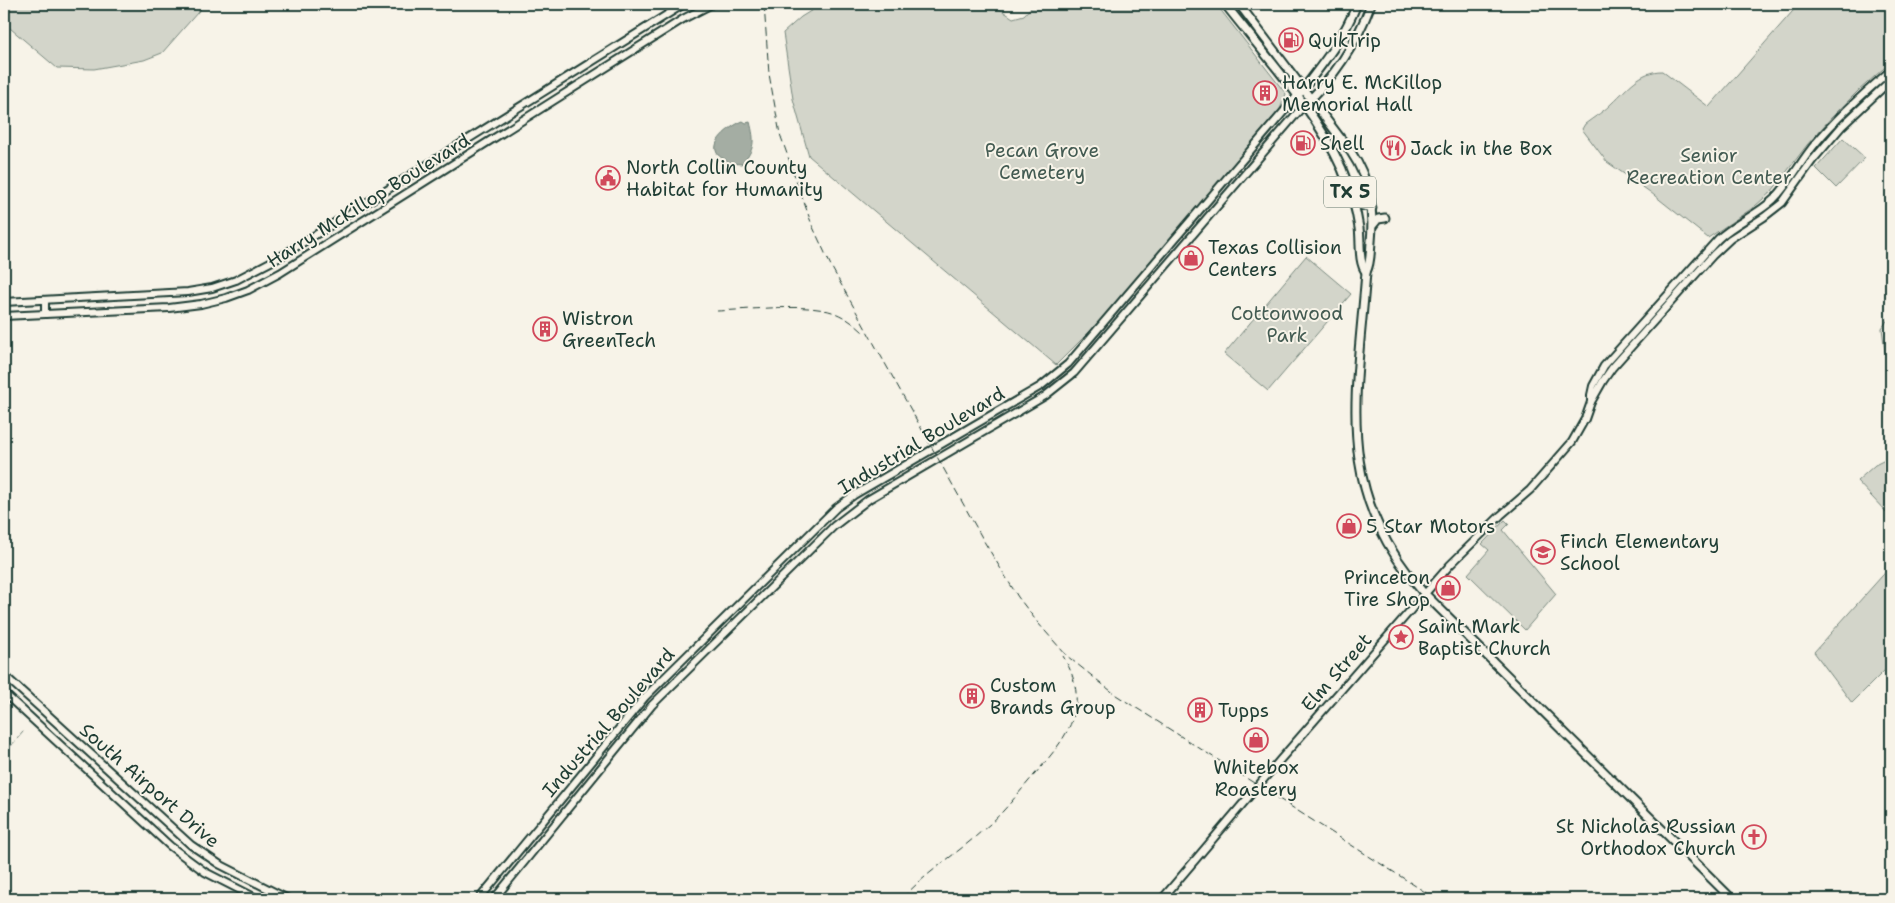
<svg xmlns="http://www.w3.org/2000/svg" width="1895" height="903" font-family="'Shantell Sans',sans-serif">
<rect width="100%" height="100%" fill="#f7f3e8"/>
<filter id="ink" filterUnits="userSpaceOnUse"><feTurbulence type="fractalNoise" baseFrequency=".02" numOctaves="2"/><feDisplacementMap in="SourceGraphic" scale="10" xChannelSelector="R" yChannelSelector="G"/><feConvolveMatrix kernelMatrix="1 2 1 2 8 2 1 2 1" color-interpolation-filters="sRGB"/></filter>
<g filter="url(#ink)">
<!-- green -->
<g fill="#d3d5ca" stroke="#79897f">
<polygon points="4,4 205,4 162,53 144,60 94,69 57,68 4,23"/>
<polygon points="822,4 992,4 1013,18 1024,15 1034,4 1216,4 1286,94 1280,109 1096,325 1056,365 809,156 793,99 783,33 801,17"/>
<path d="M1799,4H1891V62L1858,91L1831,118L1807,145L1772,191L1754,207L1708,238L1650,192L1607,162L1582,129L1585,124C1594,117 1605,111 1613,102C1628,88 1640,71 1662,71L1709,107Z"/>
<polygon points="1843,138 1865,158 1836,188 1816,168"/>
<polygon points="1306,256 1351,294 1268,391 1224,354"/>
<polygon points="1891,457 1891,506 1886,512 1857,481 1875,465"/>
<polygon points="1505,520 1509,524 1503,530 1556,594 1525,630 1468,574 1489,550 1482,544"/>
<polygon points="1891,566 1891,664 1852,703 1814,652"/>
</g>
<!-- water -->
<path fill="#a4ada3" stroke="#6f8077" d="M743,121L746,123L750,122C755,141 755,149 742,164L728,163C726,158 720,159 717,153C710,140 733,125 743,121Z"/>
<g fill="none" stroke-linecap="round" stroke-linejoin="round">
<!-- stream -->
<g stroke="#6f8077" stroke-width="1">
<polyline points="1890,4 1891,5"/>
<polyline points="1891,185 1889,196 1891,206"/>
<polyline points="1885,352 1882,328 1891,315"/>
<polyline points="1886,358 1891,403"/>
<polyline points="1891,422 1889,442 1891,450"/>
<polyline points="4,754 23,732"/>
</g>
<!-- secondary casing -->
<g stroke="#1f3d34" stroke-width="10">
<g id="secondary">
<polyline points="45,300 45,314"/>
<polyline points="4,302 188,292 212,288 236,280 280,257 684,4"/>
<polyline points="4,316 169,308 201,304 226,298 248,290 280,273 683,19 712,4"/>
<polyline points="1591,402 1603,381 1612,368 1713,255 1730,239 1764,217 1782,203 1812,161 1842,126 1891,80"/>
<polyline points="4,675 191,845 219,864 288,899"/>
<polyline points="4,693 170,846 205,872 258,899"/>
<polyline points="479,899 645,697 836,508 854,495 1041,386 1068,364 1297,96"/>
<polyline points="494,899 652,705 834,526 869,499 1045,396 1074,373 1304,105"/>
<path d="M1162,899L1280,760L1450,565L1501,515L1530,490L1572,442L1585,419L1591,402V395L1593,386L1604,366L1718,239C1735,223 1757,215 1774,199C1790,183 1800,162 1815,144C1838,116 1864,93 1891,70"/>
</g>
</g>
<!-- primary casing -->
<g stroke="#1f3d34" stroke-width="11">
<g id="primary">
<path d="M1225,4C1266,57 1314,107 1342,169C1350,188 1356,208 1359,228C1361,241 1358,262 1366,272"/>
<path d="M1239,4L1351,152C1370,180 1374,209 1371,242C1370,252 1371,263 1366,272C1357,396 1332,488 1422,591L1732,899"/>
<path d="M1301,92C1324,62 1343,39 1357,4"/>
<path d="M1304,105C1334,78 1357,42 1371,4"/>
<polyline points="1356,196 1359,205 1372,208"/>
<polyline points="1373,225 1378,219 1385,218"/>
</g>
</g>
<!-- secondary -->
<use href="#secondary" stroke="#f7f3e8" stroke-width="6"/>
<!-- primary -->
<use href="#primary" stroke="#f7f3e8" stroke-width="7"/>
<!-- rail -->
<g stroke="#1f3d34" stroke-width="1" stroke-dasharray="8 4" stroke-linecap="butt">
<polyline points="764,4 769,74 780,134 812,225 832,268 985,543 1018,597 1038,623 1067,656 1116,695 1436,899"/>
<path d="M717,311C747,310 805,303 832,312C844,316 855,324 864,333"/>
<path d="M902,899C925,873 957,854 983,830C1003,814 1018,793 1035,774C1067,737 1093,706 1063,656"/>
</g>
</g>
</g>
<!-- icons -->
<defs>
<g id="fuel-ring" transform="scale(1.25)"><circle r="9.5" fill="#f7f3e8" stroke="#d1495b" stroke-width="1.5"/><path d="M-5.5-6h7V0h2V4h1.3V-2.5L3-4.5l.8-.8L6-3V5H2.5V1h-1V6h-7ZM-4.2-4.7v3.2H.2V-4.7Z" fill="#d1495b"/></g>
<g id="building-ring" transform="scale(1.25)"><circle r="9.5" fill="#f7f3e8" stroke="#d1495b" stroke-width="1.5"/><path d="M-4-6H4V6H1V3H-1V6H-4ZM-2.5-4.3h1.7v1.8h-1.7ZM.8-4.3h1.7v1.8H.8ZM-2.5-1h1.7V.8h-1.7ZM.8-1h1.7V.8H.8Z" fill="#d1495b"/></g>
<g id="restaurant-ring" transform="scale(1.25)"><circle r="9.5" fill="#f7f3e8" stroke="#d1495b" stroke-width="1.5"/><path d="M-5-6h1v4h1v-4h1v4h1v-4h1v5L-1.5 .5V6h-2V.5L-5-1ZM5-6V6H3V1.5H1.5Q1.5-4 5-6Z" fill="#d1495b"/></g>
<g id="civic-ring" transform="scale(1.25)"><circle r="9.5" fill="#f7f3e8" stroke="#d1495b" stroke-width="1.5"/><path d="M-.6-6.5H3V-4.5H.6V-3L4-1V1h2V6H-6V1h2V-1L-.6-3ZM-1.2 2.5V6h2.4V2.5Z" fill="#d1495b"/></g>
<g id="shop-ring" transform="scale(1.25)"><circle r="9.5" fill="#f7f3e8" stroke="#d1495b" stroke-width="1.5"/><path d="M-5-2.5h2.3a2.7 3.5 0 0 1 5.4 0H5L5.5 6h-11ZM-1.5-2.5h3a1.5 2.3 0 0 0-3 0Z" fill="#d1495b"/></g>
<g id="school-ring" transform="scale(1.25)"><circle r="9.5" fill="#f7f3e8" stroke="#d1495b" stroke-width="1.5"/><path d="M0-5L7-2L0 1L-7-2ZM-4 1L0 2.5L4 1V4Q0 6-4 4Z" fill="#d1495b"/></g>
<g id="sight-ring" transform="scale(1.25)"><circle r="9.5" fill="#f7f3e8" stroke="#d1495b" stroke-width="1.5"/><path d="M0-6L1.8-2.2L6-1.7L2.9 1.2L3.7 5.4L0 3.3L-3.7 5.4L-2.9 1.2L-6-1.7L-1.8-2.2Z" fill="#d1495b"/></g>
<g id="church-ring" transform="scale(1.25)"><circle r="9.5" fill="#f7f3e8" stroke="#d1495b" stroke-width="1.5"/><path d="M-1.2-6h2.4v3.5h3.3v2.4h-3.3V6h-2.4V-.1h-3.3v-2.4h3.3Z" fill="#d1495b"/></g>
</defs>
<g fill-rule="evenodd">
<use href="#fuel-ring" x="1291" y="40"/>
<use href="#building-ring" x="1265" y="93"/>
<use href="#fuel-ring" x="1303" y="143"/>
<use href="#restaurant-ring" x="1393" y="148"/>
<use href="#civic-ring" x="608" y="178"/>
<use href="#shop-ring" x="1191" y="258"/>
<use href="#building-ring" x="545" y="329"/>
<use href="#shop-ring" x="1349" y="526"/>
<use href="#school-ring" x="1543" y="552"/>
<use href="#shop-ring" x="1448" y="588"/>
<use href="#sight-ring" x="1401" y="637"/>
<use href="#building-ring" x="972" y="696"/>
<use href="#building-ring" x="1200" y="710"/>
<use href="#shop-ring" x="1256" y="740"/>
<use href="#church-ring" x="1754" y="837"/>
</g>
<g text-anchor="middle" stroke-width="4" stroke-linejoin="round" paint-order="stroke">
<!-- shield labels -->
<rect fill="#f7f3e8" stroke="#60746a" stroke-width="1" x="1324" y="176.5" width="52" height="31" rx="4"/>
<g font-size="18" font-weight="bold" fill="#1f3d34">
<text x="1350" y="198">TX 5</text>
</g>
<!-- poi labels -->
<g font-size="19" fill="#1f3d34" stroke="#f7f3e8" text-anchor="start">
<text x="1308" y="47">QuikTrip</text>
<text x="1282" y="89">Harry E. McKillop<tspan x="1282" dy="22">Memorial Hall</tspan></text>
<text x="1320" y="150">Shell</text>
<text x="1410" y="155">Jack in the Box</text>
<text x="626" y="174">North Collin County<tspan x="626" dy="22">Habitat for Humanity</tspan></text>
<text x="1208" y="254">Texas Collision<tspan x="1208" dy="22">Centers</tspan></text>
<text x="562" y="325">Wistron<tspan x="562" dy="22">GreenTech</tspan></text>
<text x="1366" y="533">5 Star Motors</text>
<text x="1560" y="548">Finch Elementary<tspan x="1560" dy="22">School</tspan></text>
<text x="1430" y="584" text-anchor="end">Princeton<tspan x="1430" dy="22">Tire Shop</tspan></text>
<text x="1418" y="633">Saint Mark<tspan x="1418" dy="22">Baptist Church</tspan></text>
<text x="990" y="692">Custom<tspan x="990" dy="22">Brands Group</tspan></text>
<text x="1218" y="717">Tupps</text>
<text x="1256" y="774" text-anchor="middle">Whitebox<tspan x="1256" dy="22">Roastery</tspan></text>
<text x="1736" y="833" text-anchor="end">St Nicholas Russian<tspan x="1736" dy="22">Orthodox Church</tspan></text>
</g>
<!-- park labels -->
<g font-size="19" fill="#435b52" stroke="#f7f3e8">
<text x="1042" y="157">Pecan Grove<tspan x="1042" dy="22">Cemetery</tspan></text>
<text x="1709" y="162">Senior<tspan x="1709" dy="22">Recreation Center</tspan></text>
<text x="1287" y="320">Cottonwood<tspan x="1287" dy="22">Park</tspan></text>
</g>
<!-- street labels -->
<g font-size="19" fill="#1f3d34" stroke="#f7f3e8">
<text transform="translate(368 200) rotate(-32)" y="7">Harry McKillop Boulevard</text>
<text transform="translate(921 440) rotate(-31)" y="7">Industrial Boulevard</text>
<text transform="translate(1336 672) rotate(-49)" y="7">Elm Street</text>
<text transform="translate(608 722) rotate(-49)" y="7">Industrial Boulevard</text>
<text transform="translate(150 785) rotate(41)" y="7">South Airport Drive</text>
</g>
</g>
<!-- margin -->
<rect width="1895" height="903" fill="none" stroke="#f7f3e8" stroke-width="20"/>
<rect x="10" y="10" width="1875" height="883" fill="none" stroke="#1f3d34" stroke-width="2" filter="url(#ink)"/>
</svg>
